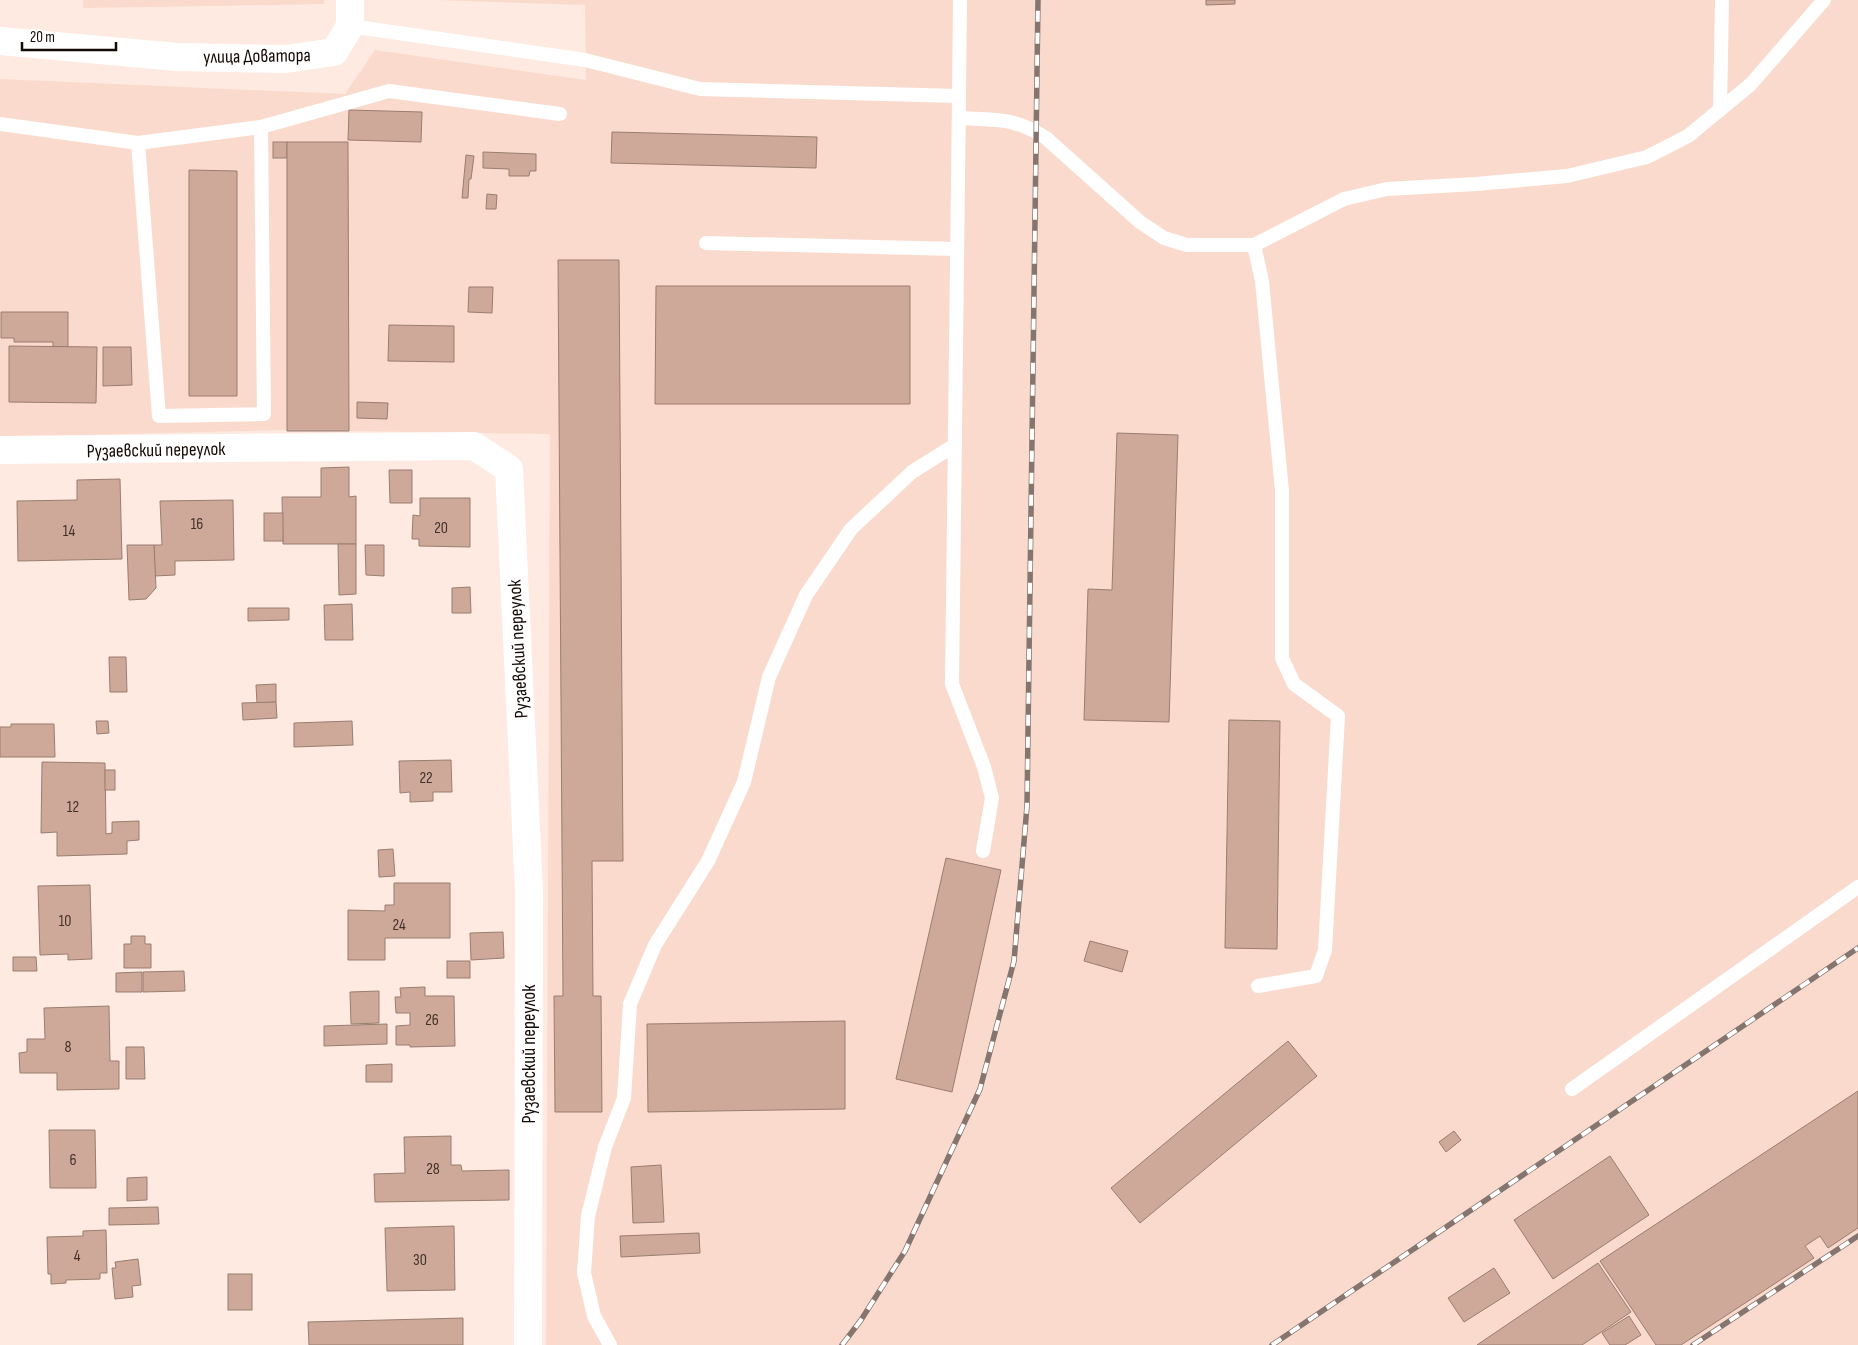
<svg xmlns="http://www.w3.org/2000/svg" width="1858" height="1345" font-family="'Sofia Sans Condensed',sans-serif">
<rect width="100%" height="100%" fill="#feeae1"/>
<!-- built -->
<g fill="#fadacc">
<polygon points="83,0 324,0 324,4 83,8"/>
<polygon points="436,0 1858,0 1858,1345 546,1345 550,434 287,430 0,437 0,79 345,94 375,50 586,80 585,5"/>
</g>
<!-- building -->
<g fill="#cea999" stroke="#9a7d70">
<polygon points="1206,0 1235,0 1235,4 1206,5"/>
<polygon points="349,110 422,112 421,142 348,140"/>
<polygon points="612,132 817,137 816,168 611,163"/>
<rect x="273" y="142" width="14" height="16"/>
<polygon points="287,142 348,142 349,431 287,431"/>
<polygon points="483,152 536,154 536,171 530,171 529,176 509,176 509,169 483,168"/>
<polygon points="466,155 474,156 471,179 469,179 468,198 462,198"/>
<polygon points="189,170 237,171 237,396 189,396"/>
<polygon points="487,194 497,195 496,209 486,209"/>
<polygon points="558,260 619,260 623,861 592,861 593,996 601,996 602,1112 555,1112 554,996 563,996"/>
<polygon points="656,286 910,286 910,404 655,404"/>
<polygon points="469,287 493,287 492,313 468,312"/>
<polygon points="1,312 68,312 68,347 53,347 53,342 14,342 14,338 1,338"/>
<polygon points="389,325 454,326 454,362 388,361"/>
<polygon points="9,346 97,347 96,403 9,402"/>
<polygon points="103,347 131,347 132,385 103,386"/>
<polygon points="357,402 388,403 387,419 357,418"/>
<polygon points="1117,433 1178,435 1169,722 1084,720 1088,589 1112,590"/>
<polygon points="349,467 349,497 356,496 356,544 283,544 282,497 321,497 321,468"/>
<polygon points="389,470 412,470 412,503 390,503"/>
<polygon points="120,479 122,559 18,561 17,501 77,500 77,480"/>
<polygon points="420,498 470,498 470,547 419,546 419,539 412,539 413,515 420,516"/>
<polygon points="233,500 234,560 175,561 175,575 155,576 154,545 162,545 160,501"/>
<rect x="264" y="513" width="19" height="28"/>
<polygon points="338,544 356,544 356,594 339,595"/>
<polygon points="127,545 154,545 156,588 146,599 129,600"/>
<polygon points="365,545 384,545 384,576 366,575"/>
<polygon points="470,587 471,613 452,613 452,588"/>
<polygon points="352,604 353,640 325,640 324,605"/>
<polygon points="248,608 289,608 289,620 248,621"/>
<polygon points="109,657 126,657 127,692 110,692"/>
<polygon points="276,684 276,702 257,703 256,685"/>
<polygon points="276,702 277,718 243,720 242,703"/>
<polygon points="1229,720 1280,721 1277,949 1225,948"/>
<polygon points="96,721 108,721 109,733 97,734"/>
<polygon points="352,721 353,745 294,747 294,723"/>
<polygon points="11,724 54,724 55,757 0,757 0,727 11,727"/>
<polygon points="451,760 452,792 433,792 433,801 410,802 410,792 400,793 399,761"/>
<polygon points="42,762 105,763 106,834 112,833 112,822 139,821 139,840 127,841 127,854 57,856 57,832 41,833"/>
<rect x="105" y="770" width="10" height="20"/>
<polygon points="393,849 395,876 379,877 378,850"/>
<polygon points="946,858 1001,870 952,1092 896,1079"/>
<polygon points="394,883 450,883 450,938 385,938 385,960 348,960 348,910 385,911 385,905 394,905"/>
<polygon points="90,885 92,959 68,960 68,954 40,955 38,886"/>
<polygon points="503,932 504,958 471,960 470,933"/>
<polygon points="131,936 145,936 145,944 151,944 151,968 124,968 124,944 131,944"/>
<polygon points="1090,941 1128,951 1122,972 1084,961"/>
<polygon points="13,957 36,957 37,971 13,971"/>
<rect x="447" y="961" width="23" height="17"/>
<polygon points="184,971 185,991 143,992 143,972"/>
<polygon points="142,972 142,992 116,992 116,973"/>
<polygon points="425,987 425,996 454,996 455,1046 410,1047 410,1045 396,1045 396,1026 410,1025 410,1013 396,1013 395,997 401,997 400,988"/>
<polygon points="379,991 379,1023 351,1024 350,992"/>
<polygon points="109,1006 110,1061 119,1061 119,1089 57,1090 57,1073 20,1073 19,1053 27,1052 27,1039 45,1039 44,1008"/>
<polygon points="845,1021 845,1109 648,1112 647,1024"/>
<polygon points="387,1024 387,1044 324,1046 324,1026"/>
<polygon points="1288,1041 1317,1076 1140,1223 1111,1188"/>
<polygon points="126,1047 144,1047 145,1079 126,1079"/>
<polygon points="392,1064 392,1082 366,1082 366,1065"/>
<polygon points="1858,1091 1858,1228 1828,1248 1820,1236 1805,1246 1814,1258 1681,1345 1656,1345 1600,1261"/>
<polygon points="49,1130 95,1130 96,1188 50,1188"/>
<polygon points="1454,1131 1461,1140 1446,1152 1439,1142"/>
<polygon points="451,1136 451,1165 461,1165 462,1171 509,1170 509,1200 375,1202 374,1174 405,1173 404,1137"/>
<polygon points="1610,1156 1649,1215 1553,1279 1514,1220"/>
<polygon points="661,1165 664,1222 633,1223 631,1167"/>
<polygon points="147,1177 147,1200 127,1201 127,1178"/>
<polygon points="158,1207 159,1224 109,1225 109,1208"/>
<polygon points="454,1226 455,1290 387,1291 385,1228"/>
<polygon points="106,1230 107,1273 100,1273 100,1279 66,1280 66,1283 51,1284 51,1274 48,1274 47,1237 83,1236 83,1231"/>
<polygon points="699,1233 700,1253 621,1257 620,1236"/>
<polygon points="138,1259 141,1285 132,1286 133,1297 115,1299 112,1268 116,1268 115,1262"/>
<polygon points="1598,1263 1631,1312 1582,1345 1477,1345"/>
<polygon points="1494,1268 1510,1293 1464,1322 1448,1298"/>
<rect x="228" y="1274" width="24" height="36"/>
<polygon points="1629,1316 1641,1335 1625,1345 1610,1345 1602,1333"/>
<polygon points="463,1318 463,1345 309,1345 308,1322"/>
</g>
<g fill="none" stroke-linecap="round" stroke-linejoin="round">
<!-- lane -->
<g stroke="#fff" stroke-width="14">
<polyline points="350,26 585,60 700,89 959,96 952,684 984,767 992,798 983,851"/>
<polyline points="959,96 960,0"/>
<polyline points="1720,110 1722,0"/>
<path d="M959,118C996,120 1014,117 1046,138L1140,222L1164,238L1187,245H1254L1262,281L1282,491V658L1294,684L1338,716L1325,950L1316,976L1258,986"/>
<polyline points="0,124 138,143 159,416 264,414 261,127 389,91 560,114"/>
<polyline points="138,143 261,127"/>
<polyline points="706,243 957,249"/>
<polyline points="1254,245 1344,199 1387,189 1476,184 1567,176 1647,157 1688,136 1750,85 1824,0"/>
<polyline points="1572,1089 1858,887"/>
<polyline points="610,1345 594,1316 584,1273 588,1216 605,1147 624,1098 630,1004 655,945 708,861 744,782 769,677 806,595 851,529 912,472 955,445"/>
</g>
<!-- street -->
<g stroke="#fff" stroke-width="28">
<polyline points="0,41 177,57 286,59 334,52 350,26 350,0"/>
<polyline points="0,450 474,446 509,469 529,892 528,1345"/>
</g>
<!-- rail casing -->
<g stroke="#84756f" stroke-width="5.5">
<g id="rail">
<polyline points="842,1345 861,1320 905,1251 980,1089 1014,961 1027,806 1038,0"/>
<polyline points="1272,1345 1858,948"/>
<polyline points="1693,1345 1858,1236"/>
</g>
</g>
<!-- rail -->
<use href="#rail" stroke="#fff" stroke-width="4" stroke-dasharray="11" stroke-linecap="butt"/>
</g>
<g text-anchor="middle" stroke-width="4" stroke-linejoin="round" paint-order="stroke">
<!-- number labels -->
<g font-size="16" fill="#42312a">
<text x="197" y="529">16</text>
<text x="441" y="533">20</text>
<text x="69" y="536">14</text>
<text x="426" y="783">22</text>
<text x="73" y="812">12</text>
<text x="65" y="926">10</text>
<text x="399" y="930">24</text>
<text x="432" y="1025">26</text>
<text x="68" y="1052">8</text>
<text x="73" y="1165">6</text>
<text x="433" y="1174">28</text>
<text x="77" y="1261">4</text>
<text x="420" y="1265">30</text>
</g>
<!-- street labels -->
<g font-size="19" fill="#130905" stroke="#fff">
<text transform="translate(257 55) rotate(-1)" y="7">улица Доватора</text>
<text transform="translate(156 449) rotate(-1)" y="7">Рузаевский переулок</text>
<text transform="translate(517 649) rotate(-93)" y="7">Рузаевский переулок</text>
<text transform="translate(528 1054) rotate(-90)" y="7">Рузаевский переулок</text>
</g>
</g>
<!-- scale -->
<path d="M22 42v8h94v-8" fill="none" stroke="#130905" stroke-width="2.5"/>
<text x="30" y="42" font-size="15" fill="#130905" stroke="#ffffff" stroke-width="4" paint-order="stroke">20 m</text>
</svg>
